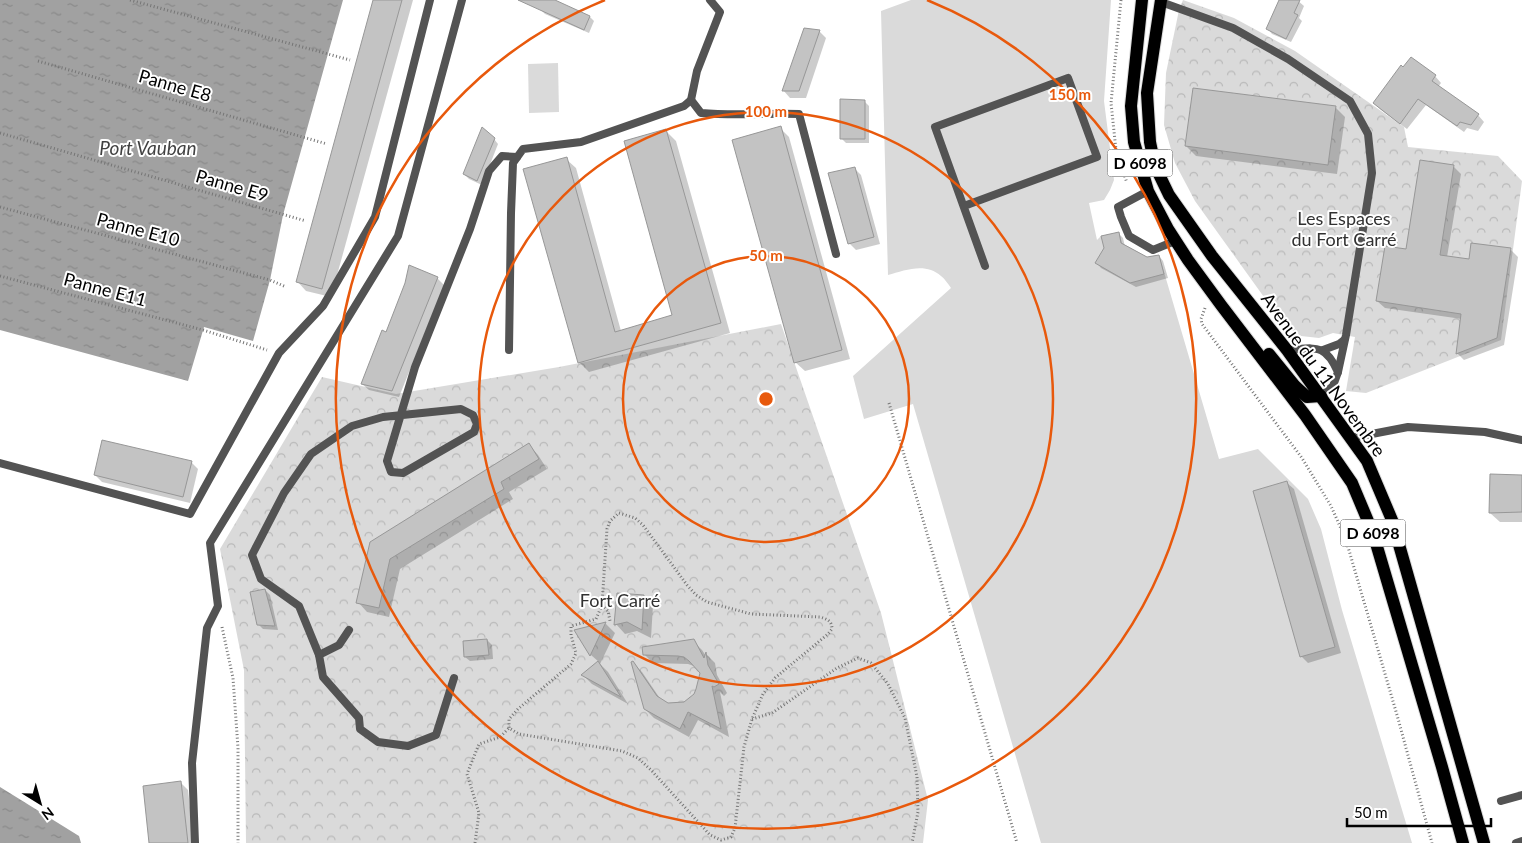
<svg xmlns="http://www.w3.org/2000/svg" width="1522" height="843" font-family="Lato,sans-serif">
<defs>
<pattern id="park-crowns" width="20" height="18" patternUnits="userSpaceOnUse" patternTransform="scale(1.25)"><rect width="20" height="18" fill="#dadada"/><path d="M2 6a3 3 0 1 1 6 0M12 15a3 3 0 1 1 6 0" fill="none" stroke="#b9b9b9"/></pattern>
<pattern id="water-ripples" width="26" height="14" patternUnits="userSpaceOnUse" patternTransform="scale(1.25)"><rect width="26" height="14" fill="#a1a1a1"/><path d="M2 4q2-2 4 0t4 0M15 11q2-2 4 0t4 0" fill="none" stroke="#898989"/></pattern>
</defs>
<rect width="100%" height="100%" fill="#fff"/>
<!-- park -->
<g fill="url(#park-crowns)">
<polygon points="1183,0 1234,18 1295,51 1404,127 1408,147 1498,156 1522,181 1501,340 1366,393 1346,391 1355,337 1333,333 1319,338 1301,336 1284,325 1195,201 1175,163 1164,125 1166,73 1179,10"/>
<polygon points="781,324 881,613 928,800 923,843 246,843 244,670 220,549 322,377 396,394 559,367"/>
</g>
<!-- pitch -->
<g fill="#dadada">
<path d="M911,0H1111L1104,101L1114,180L1110,190L1104,200L1089,203L1097,240L1101,236L1119,232L1122,243L1147,257L1159,255L1219,459L1258,449L1308,499L1321,529L1342,610L1412,843H1041L913,404L864,419L853,376L951,288C948,284 945,279 941,276C926,262 905,270 888,275L881,11Z"/>
<polygon points="558,63 559,112 529,113 528,64"/>
</g>
<!-- water -->
<g fill="url(#water-ripples)">
<polygon points="0,0 343,0 283,215 270,280 253,341 204,327 188,381 0,330"/>
<polygon points="0,787 79,836 81,843 0,843"/>
</g>
<!-- shadow -->
<g fill="#0003">
<polygon points="374,0 413,0 331,297 306,291 297,281"/>
<polygon points="544,0 552,0 590,17 594,21 589,33 545,14 540,9"/>
<polygon points="1281,0 1297,0 1304,6 1299,18 1302,21 1291,42 1272,34 1268,29"/>
<polygon points="819,31 826,38 806,98 790,98 783,90"/>
<polygon points="1435,76 1441,83 1438,87 1478,115 1484,122 1478,131 1467,128 1464,132 1426,105 1407,129 1381,110 1374,103"/>
<polygon points="864,101 869,106 869,143 846,143 841,138"/>
<polygon points="1335,107 1345,117 1337,174 1196,156 1186,146"/>
<polygon points="780,128 789,137 850,359 805,371 795,362"/>
<polygon points="666,131 676,141 730,333 589,372 579,362 566,159 576,168 621,331 673,316"/>
<polygon points="494,139 498,144 482,185 469,179 464,174"/>
<polygon points="1421,162 1454,167 1461,174 1447,257 1470,261 1511,250 1518,257 1504,345 1464,360 1457,353 1462,319 1385,308 1377,301 1407,251"/>
<polygon points="854,168 861,175 880,244 856,250 849,243"/>
<polygon points="1119,234 1123,238 1125,247 1147,259 1159,256 1163,261 1168,278 1136,287 1101,268 1097,263"/>
<polygon points="437,278 444,285 399,397 369,390 362,384 386,333"/>
<polygon points="529,445 538,455 547,469 509,492 513,499 400,569 389,617 367,612 358,602 372,543"/>
<polygon points="191,462 198,469 190,503 102,482 95,475"/>
<polygon points="1522,476 1522,522 1500,522 1490,513"/>
<polygon points="1287,483 1294,489 1341,653 1308,663 1301,656"/>
<polygon points="265,590 270,595 278,630 263,629 258,624"/>
<polygon points="644,596 653,605 651,638 637,631 625,634 616,624"/>
<polygon points="606,624 615,633 600,664 608,672 628,704 592,684 583,675 599,662 591,655 576,630"/>
<polygon points="487,640 492,645 493,659 470,661 465,657"/>
<polygon points="693,641 702,650 706,656 707,655 715,663 717,675 727,693 724,696 720,692 729,737 698,720 689,737 654,718 645,709 633,663 642,672 661,700 668,704 684,703 695,695 702,672 694,666 688,664 653,663 644,654"/>
<polygon points="181,783 188,790 194,843 150,843"/>
</g>
<!-- building -->
<g fill="#c3c3c3" stroke="#979797">
<polygon points="373,0 402,0 322,289 296,282"/>
<polygon points="518,0 555,0 590,16 584,30"/>
<polygon points="1279,0 1300,0 1294,13 1298,15 1286,39 1266,29"/>
<polygon points="804,28 820,30 799,91 782,91"/>
<polygon points="1411,57 1436,75 1432,81 1479,114 1471,125 1460,122 1457,126 1418,99 1400,124 1373,103 1401,65 1403,67"/>
<polygon points="1193,88 1336,106 1328,165 1185,146"/>
<polygon points="840,99 865,100 865,139 840,139"/>
<polygon points="781,126 842,350 794,363 732,140"/>
<polygon points="482,127 495,138 477,181 463,174"/>
<polygon points="666,129 721,323 578,363 523,169 567,157 615,332 672,315 624,141"/>
<polygon points="1420,160 1454,165 1440,255 1469,259 1471,243 1511,248 1497,338 1456,354 1461,314 1376,301 1385,246 1406,249"/>
<polygon points="855,167 874,237 848,244 828,173"/>
<polygon points="1119,232 1121,243 1147,257 1159,255 1164,274 1130,283 1095,263 1104,248 1101,236"/>
<polygon points="409,265 438,277 392,391 361,384 382,330 386,332 405,283"/>
<polygon points="102,440 192,461 183,497 94,475"/>
<polygon points="529,443 539,459 501,482 504,489 390,559 379,608 356,603 370,542"/>
<polygon points="1490,474 1522,475 1522,512 1489,513"/>
<polygon points="1287,481 1335,647 1300,657 1253,491"/>
<polygon points="265,589 275,626 257,625 250,592"/>
<polygon points="617,593 644,595 642,630 627,622 614,625"/>
<polygon points="606,622 590,656 574,630"/>
<polygon points="487,639 489,655 464,657 463,641"/>
<polygon points="694,639 704,658 706,652 708,665 719,684 714,687 712,686 721,729 688,712 680,729 644,709 631,662 633,661 657,696 668,703 684,702 694,694 696,689 700,673 689,661 684,657 678,656 643,655 642,647"/>
<polygon points="598,661 621,697 581,675"/>
<polygon points="181,781 188,843 149,843 143,786"/>
</g>
<g fill="none" stroke-linecap="round" stroke-linejoin="round">
<!-- primary casing -->
<g stroke="#dbdbdb" stroke-width="14">
<g id="primary">
<polyline points="1142,0 1131,106 1134,142 1148,191 1168,229 1188,260 1221,305 1305,415 1352,483 1373,533 1442,767 1463,843"/>
<polyline points="1161,0 1147,93 1150,142 1155,166 1169,195 1212,256 1287,350 1367,461 1392,520 1484,843"/>
<polyline points="1269,354 1295,386 1307,397 1321,396"/>
</g>
</g>
<!-- path -->
<g stroke="#757575" stroke-width="3" stroke-dasharray="1 2.5" stroke-linecap="butt">
<polyline points="130,0 350,60"/>
<polyline points="1121,0 1111,103 1116,150 1127,183"/>
<polyline points="38,61 327,144"/>
<polyline points="0,133 306,221"/>
<polyline points="0,207 270,280 286,287"/>
<polyline points="0,276 203,330 267,350"/>
<polyline points="1205,308 1201,319 1202,324 1302,458 1331,506 1346,540 1397,715 1432,843"/>
<polyline points="889,403 1017,843"/>
<path d="M619,513L635,518L643,525L687,585L696,595L707,602L751,614L820,617C827,619 832,621 832,629L828,634L775,678L763,694L752,719L744,747L735,828L731,837L721,840L710,835L651,770L638,758L622,751L519,734L509,728V719L518,709L571,664L576,653L571,635V626L596,619L602,605L607,529L610,521Z"/>
<polyline points="602,605 608,611 610,621"/>
<polyline points="222,627 233,678 238,748 238,843"/>
<polyline points="752,719 772,713 837,668 858,658 871,663 888,684 905,718 917,777 918,812 912,843"/>
<polyline points="475,843 479,813 467,774 479,744 500,737 509,728"/>
</g>
<!-- lane -->
<g stroke="#535353" stroke-width="8">
<polyline points="1161,2 1233,28 1288,59 1350,101 1368,134 1372,173 1346,335 1338,372"/>
<path d="M691,100L701,113C734,116 766,113 799,114L836,254"/>
<polyline points="1148,191 1118,207 1121,217 1129,236 1153,250 1175,241"/>
<polyline points="964,206 1097,157 1068,78 935,127 985,266"/>
<polyline points="509,350 511,213 513,163 523,149 581,142 684,106 691,100 697,71 720,12 710,0"/>
<path d="M1287,350C1316,348 1325,343 1338,372L1333,386L1321,396"/>
<polyline points="1323,350 1339,344 1344,340"/>
<polyline points="1351,438 1408,427 1485,432 1522,440"/>
<polyline points="0,463 190,514 279,353 323,306 375,217 430,0"/>
<polyline points="349,630 339,645 319,655 323,677 359,718 360,729 378,742 408,746 436,735 454,678"/>
<polyline points="319,655 299,606 261,579 252,555 284,493 311,454 352,426 383,417 461,409 473,415 477,424 474,432 403,473 391,472 387,461 415,367 470,229 489,171 502,156 517,157"/>
<polyline points="1501,801 1522,795"/>
<polyline points="195,843 192,763 207,628 218,606 210,543 398,236 462,0"/>
<polyline points="1516,843 1522,841"/>
</g>
<!-- primary -->
<use href="#primary" stroke="#000" stroke-width="12"/>
</g>
<!-- distance rings -->
<g fill="none" stroke="#e8590c" stroke-width="2.5">
<circle cx="766" cy="399" r="143"/>
<circle cx="766" cy="399" r="287"/>
<path d="M927 0A430 430 0 1 1 605 0"/>
</g>
<g text-anchor="middle" stroke-width="4" stroke-linejoin="round" paint-order="stroke">
<!-- shield labels -->
<g fill="#fff" stroke="#4c4c4c" stroke-width="1">
<rect x="1107.5" y="149.5" width="65" height="27" rx="4"/>
<rect x="1340.5" y="519.5" width="65" height="27" rx="4"/>
</g>
<g font-size="16" font-weight="bold" fill="#000">
<text x="1140" y="169">D 6098</text>
<text x="1373" y="539">D 6098</text>
</g>
<!-- street labels -->
<g font-size="18" fill="#000" stroke="#fff">
<text transform="translate(175 86) rotate(16)" y="6">Panne E8</text>
<text transform="translate(232 186) rotate(16)" y="6">Panne E9</text>
<text transform="translate(138 230) rotate(15)" y="6">Panne E10</text>
<text transform="translate(105 290) rotate(15)" y="6">Panne E11</text>
<text transform="translate(1323 375) rotate(54)" y="6">Avenue du 11 Novembre</text>
</g>
<!-- park labels -->
<g font-size="18" fill="#313131" stroke="#fff">
<text x="1344" y="225">Les Espaces<tspan x="1344" dy="21">du Fort Carré</tspan></text>
<text x="620" y="607">Fort Carré</text>
</g>
<!-- water labels -->
<g font-size="19" font-style="italic" fill="#424242" stroke="#fff">
<text x="148" y="155">Port Vauban</text>
</g>
</g>
<circle cx="766" cy="399" r="8" fill="#e8590c" stroke="#fff" stroke-width="2.5"/>
<g font-size="15" text-anchor="middle" font-weight="bold" fill="#e8590c" stroke="#fff" stroke-width="4" stroke-linejoin="round" paint-order="stroke">
<text x="1070" y="100">150 m</text>
<text x="766" y="117">100 m</text>
<text x="766" y="261">50 m</text>
</g>
<!-- north arrow -->
<g transform="translate(40 803) rotate(143)" stroke="#ffffff" stroke-width="4" paint-order="stroke">
<path d="M0-4L9 19L0 12L-9 19Z" fill="#000000"/>
<text y="-8" font-size="14" font-weight="bold" text-anchor="middle" fill="#000000">N</text>
</g>
<!-- scale -->
<path d="M1347 818v8h144v-8" fill="none" stroke="#000000" stroke-width="2.5"/>
<text x="1354" y="818" font-size="15" fill="#000000" stroke="#ffffff" stroke-width="4" paint-order="stroke">50 m</text>
</svg>
